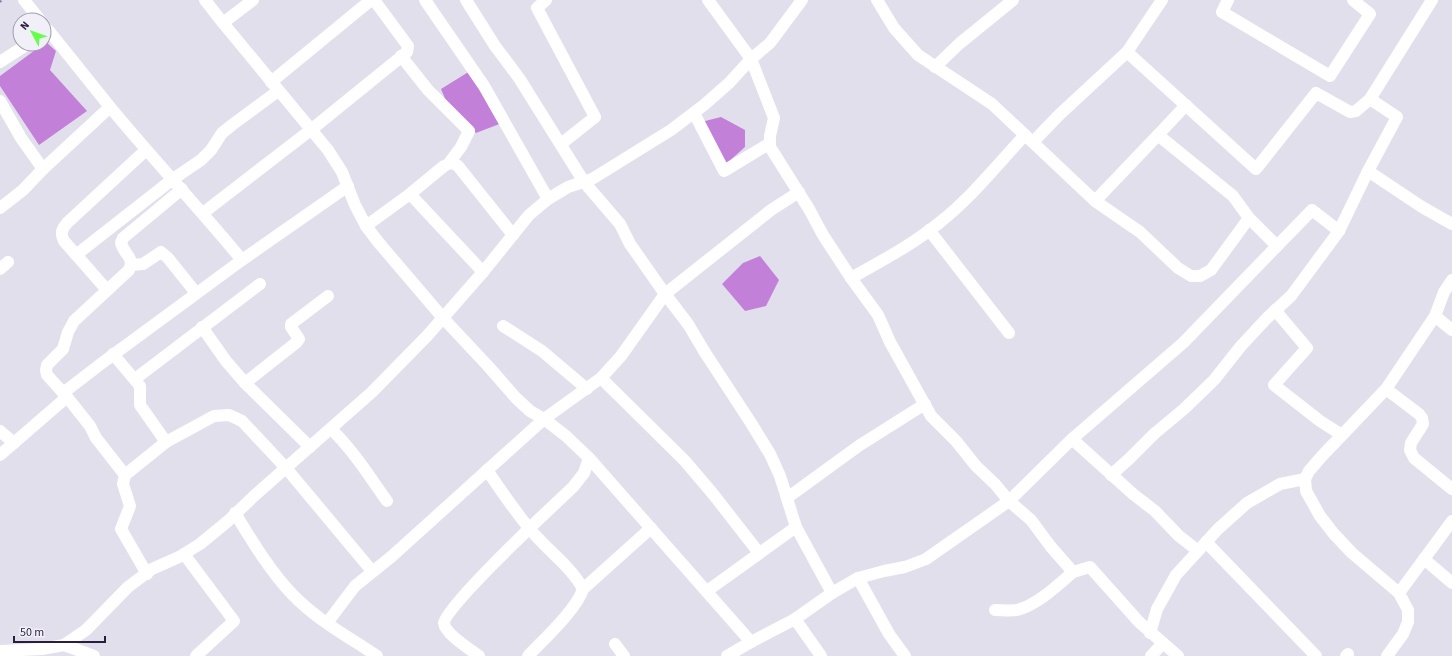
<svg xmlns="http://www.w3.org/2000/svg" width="1452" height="656" font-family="'Source Sans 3',sans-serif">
<rect width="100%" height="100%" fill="#e1dfec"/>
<!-- water -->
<g fill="#c380d8">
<polygon points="46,42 56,51 50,70 87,111 39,145 0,86 0,76"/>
<polygon points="470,71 502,123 476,133 449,108 441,89"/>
<polygon points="721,117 745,130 745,147 726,164 701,122"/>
<polygon points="760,256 779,280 766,306 745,311 722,284 743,263"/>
</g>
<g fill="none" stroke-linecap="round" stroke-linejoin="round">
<!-- path -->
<polyline stroke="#8c7cb4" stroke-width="2" stroke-dasharray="2 3" stroke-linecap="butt" points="0,2 2,0"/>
<!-- minor -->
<g stroke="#fff" stroke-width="12">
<polyline points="24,0 40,20"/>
<polyline points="205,0 223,23 328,150 342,172 355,205 366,226 379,243 443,318 488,366 516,398 530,411 544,419 566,436 589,458 751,642 795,619 821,656"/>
<polyline points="425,0 484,86 548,199"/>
<polyline points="466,0 495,46 519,78 584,182 620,224 630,244 665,294 688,324 704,351 751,423 770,454 780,476 796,527 832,593"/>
<polyline points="546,0 537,8 595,117 561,144"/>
<polyline points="802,0 770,43 751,59 774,118 770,136 770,147 809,209 823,235 851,278 878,315 890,342 931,416 956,441 976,466 995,484 1009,501 1072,439 1183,343 1277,246"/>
<polyline points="877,0 894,28 918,55 992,104 1095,201 1158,135 1233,196 1249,218 1277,246 1312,210 1339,231"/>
<polyline points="1228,0 1222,12 1330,76 1370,14 1353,0"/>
<polyline points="223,23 253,0"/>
<polyline points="44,34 49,31 110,107"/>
<polyline points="1127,52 1256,169 1316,93 1350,112 1356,111 1370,99"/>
<polyline points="401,56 428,90 469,131 461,147 449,163"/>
<polyline points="0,62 28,44"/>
<polyline points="935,67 959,44 1013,0"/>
<polyline points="271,82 371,0"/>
<path d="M0,101L21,138L43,169L110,107C153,159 199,208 242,260L348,186"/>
<polyline points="694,113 724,171 770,143"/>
<polyline points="1158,135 1186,105"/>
<polyline points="1033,142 1059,115 1127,52 1162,0"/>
<polyline points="1368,171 1422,207 1452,224"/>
<path d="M410,194L444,166C450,163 452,162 458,166L513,235"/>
<polyline points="1095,201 1140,232 1178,268 1191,276 1200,276 1211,270 1249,218"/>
<polyline points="0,208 23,190 43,169"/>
<polyline points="203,213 312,129 407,52 408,46 374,0"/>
<polyline points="366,226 410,194 483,272"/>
<polyline points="929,230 1009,333"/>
<polyline points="76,255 173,179 201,160 211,150 222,133 232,125 278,91"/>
<polyline points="131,265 143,264 161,252 168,258 196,293"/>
<polyline points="0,269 8,262"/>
<path d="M851,278C881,261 912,245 939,223C971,198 997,165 1025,135"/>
<path d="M107,290L64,241C60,233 62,229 67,223L146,150"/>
<polyline points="1275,310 1307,348 1274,385 1320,421 1342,435"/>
<polyline points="1435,316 1452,330"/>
<polyline points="503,326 542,351 587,389"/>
<polyline points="202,327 226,361 245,383 310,447"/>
<polyline points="113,354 140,386 140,405 166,442"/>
<polyline points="601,378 685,461 713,494 759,553"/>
<polyline points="135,379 260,284"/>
<polyline points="245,383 297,342 299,339 291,327 291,324 328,296"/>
<polyline points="1386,389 1419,414 1422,418 1423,424 1411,443 1410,450 1414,458 1452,489"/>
<polyline points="63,393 102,363 242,260"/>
<polyline points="67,397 90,426 96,438 125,475 166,442 214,416 229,415 242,421 286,468 372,571"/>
<path d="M331,429C353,450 369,476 387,501"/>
<polyline points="0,431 14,443"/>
<polyline points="1072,439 1133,494 1155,511 1179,536 1197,550"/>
<path d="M0,455L67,397L47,375L46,370L47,365L63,349L68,332L74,321L129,270C135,257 124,255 121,243L123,238L182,189"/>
<path d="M487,470C502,492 517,515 535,535C551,553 572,568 583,589"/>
<polyline points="125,475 123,484 130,506 121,529 147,574"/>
<polyline points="1111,475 1129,459 1154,434 1184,409 1214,380 1241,346 1267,318 1291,296 1339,231 1368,171 1397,117 1370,99 1432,0"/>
<polyline points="787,498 860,445 925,404"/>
<path d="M235,513C252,541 270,571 293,595C317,620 349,637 377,656"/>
<polyline points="1206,542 1316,656"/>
<polyline points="184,554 234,621 196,656"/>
<polyline points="1424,559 1452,583"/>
<polyline points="858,578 889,634 905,656"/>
<polyline points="707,591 796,527"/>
<polyline points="1399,593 1452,521"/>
<path d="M995,610C1002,610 1010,611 1017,610C1037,605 1058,585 1073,572"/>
<polyline points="795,619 832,593 858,578 884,571 905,567 926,559 1009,501 1031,520 1051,547 1073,572 1090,567 1139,622 1178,656"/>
<polyline points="327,623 355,586 391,557 544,419 601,378 621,356 665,294 771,210 799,192"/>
<polyline points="1150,633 1157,609 1176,575 1218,529 1247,503 1280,484 1305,479"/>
<polyline points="615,644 624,656"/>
<polyline points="64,645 94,656"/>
<polyline points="0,651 42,649 64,645 86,630 128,587 152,569 179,557 200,544 228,521 254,496 372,392 427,336 483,272 529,215 548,199 568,187 592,179 671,130 704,105 729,83 751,59 708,0"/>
<path d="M479,656C470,649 445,634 444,623C443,608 556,503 573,487L584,473L589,458"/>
<path d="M528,656C543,640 577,609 583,589L651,528"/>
<polyline points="727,656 751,642"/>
<polyline points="1151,656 1163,643"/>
<polyline points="1346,656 1348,654"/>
<polyline points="1387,656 1403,634 1408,622 1408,610 1399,593 1352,553 1334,534 1320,516 1306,491 1305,479 1309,471 1322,456 1386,389 1435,316 1444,292 1452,280"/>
</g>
</g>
<!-- north arrow -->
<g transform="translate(32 32) rotate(311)"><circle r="19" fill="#f1f0f8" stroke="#a19cae"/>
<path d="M0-3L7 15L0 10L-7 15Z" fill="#65ff4a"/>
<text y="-6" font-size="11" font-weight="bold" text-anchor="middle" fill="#291e3e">N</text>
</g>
<!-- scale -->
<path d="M14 636v6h91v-6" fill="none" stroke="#291e3e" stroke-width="2"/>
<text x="20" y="636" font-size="12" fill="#291e3e" stroke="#f1f0f8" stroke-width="3" paint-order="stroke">50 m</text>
</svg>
